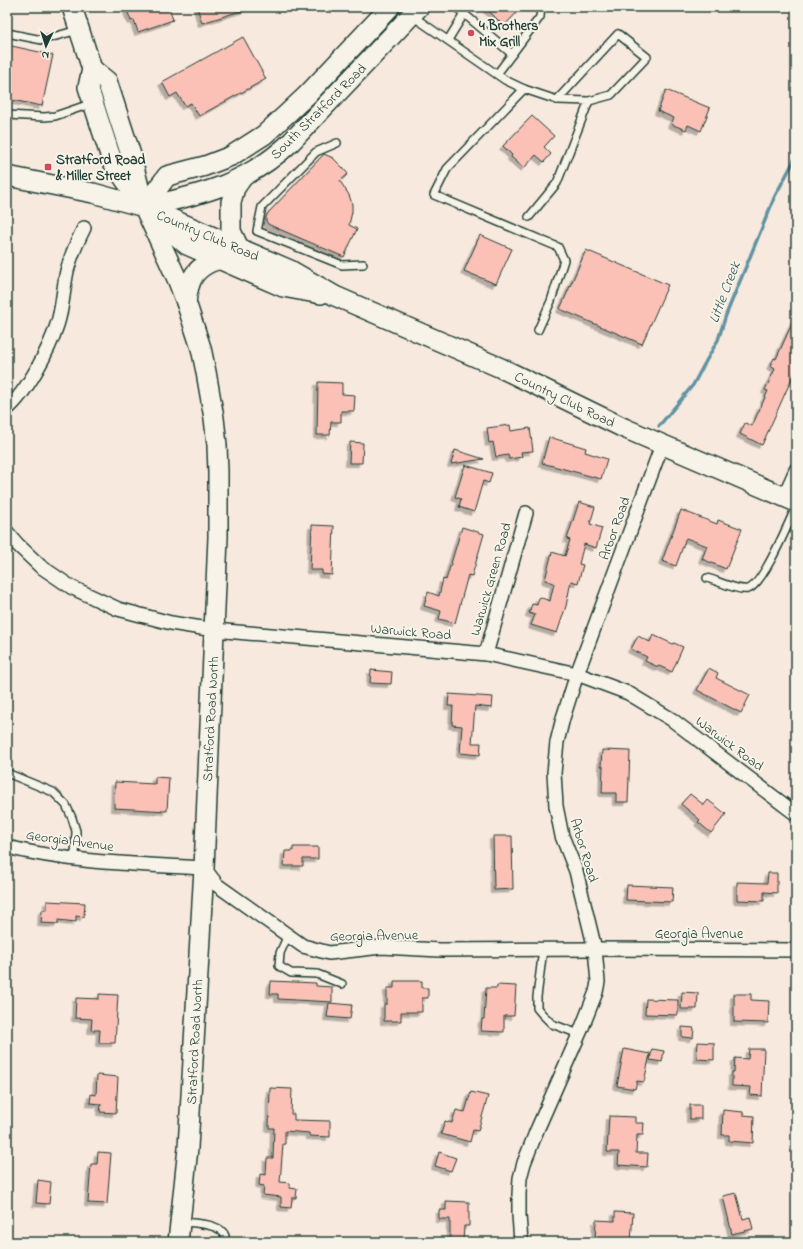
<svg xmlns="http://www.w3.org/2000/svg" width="803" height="1249" font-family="'Indie Flower',sans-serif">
<defs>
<filter id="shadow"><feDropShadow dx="-3.5" dy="3.5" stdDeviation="0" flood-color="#0004"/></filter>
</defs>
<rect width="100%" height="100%" fill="#f8e9de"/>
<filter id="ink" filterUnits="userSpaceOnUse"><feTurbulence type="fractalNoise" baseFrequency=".025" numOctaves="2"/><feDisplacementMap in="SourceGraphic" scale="8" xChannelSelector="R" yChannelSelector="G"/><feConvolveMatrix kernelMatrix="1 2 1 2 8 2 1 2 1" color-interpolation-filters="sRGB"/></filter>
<g filter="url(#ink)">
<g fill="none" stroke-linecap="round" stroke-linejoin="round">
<!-- stream -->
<polyline stroke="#6193a3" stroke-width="3.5" points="659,426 693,385 706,361 718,340 726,315 775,196 796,157"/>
</g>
<!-- building -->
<g fill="#fcc1b6" stroke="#1f3d34" filter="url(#shadow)">
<polygon points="126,7 169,7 173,20 138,32 134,20 131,21"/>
<polygon points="197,7 247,7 247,9 202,23"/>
<polygon points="485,7 522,7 504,26"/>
<polygon points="243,37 266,79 199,116 191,103 185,106 177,93 170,97 162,82"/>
<polygon points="7,45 53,55 42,106 7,99"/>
<polygon points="666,90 710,108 701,131 688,125 686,130 671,124 674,118 658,111"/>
<polygon points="532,116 554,136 544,147 551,154 544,162 536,155 524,168 511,157 512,155 503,146"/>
<polygon points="324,154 333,158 343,168 348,174 340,181 349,195 352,204 352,212 349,225 357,229 344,257 272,226 268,224 266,221 266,217 268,213"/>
<polygon points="480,235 512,249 496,284 464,271"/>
<polygon points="586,250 668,285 642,344 560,309"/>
<polygon points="796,315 796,369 762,445 740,434 745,423 752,426 768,391 765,390 775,369 770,366 774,358 776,359"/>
<polygon points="318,382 342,383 342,394 355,395 354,411 341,411 341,422 331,422 330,435 317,435"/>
<polygon points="510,425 511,431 530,428 533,451 521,452 522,457 509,459 508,455 496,457 493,442 489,443 487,428"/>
<polygon points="549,437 586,448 585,452 607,459 601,479 542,463"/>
<polygon points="350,442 363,443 362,463 349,463"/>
<polygon points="455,450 484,459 451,464"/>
<polygon points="465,465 492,473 489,483 483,481 474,512 459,507 461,499 455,497"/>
<polygon points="579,502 595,507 590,524 602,528 596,548 584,544 579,564 583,565 578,583 571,581 566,606 557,633 531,625 535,615 529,613 532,604 537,605 539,597 550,601 554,583 545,580 552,552 565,556 570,540 567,539"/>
<polygon points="681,510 717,524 718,520 742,529 726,569 702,559 707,546 686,538 676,566 662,561"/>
<polygon points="312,525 334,526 332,575 322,574 322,570 310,570"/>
<polygon points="462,527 484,534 472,576 468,575 455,623 439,619 441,611 424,606 428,592 439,596 443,579 446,580"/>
<polygon points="653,635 673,644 674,643 683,647 672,672 659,666 658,667 645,661 647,657 631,649 638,636 650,642"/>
<polygon points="709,668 718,673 716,678 750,695 741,713 697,690"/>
<polygon points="371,670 392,672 391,684 370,683"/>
<polygon points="449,694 493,697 492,708 475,706 472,743 481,743 480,755 460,753 462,726 452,725 453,706 448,706"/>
<polygon points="602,750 630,751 628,802 616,802 616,793 602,793 603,766 601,766"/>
<polygon points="155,777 169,778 167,811 114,808 115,782 155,784"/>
<polygon points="690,794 704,805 708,800 726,814 711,833 698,822 700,820 681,804"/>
<polygon points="493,836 512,836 513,889 494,890"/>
<polygon points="293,847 318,847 318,859 303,859 303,866 284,866 285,851 293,851"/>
<polygon points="768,873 777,873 777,893 764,892 764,901 737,900 737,882 767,883"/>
<polygon points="627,885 673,887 672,902 626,900"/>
<polygon points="47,901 85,903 84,917 76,916 76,922 58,920 58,924 41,923 42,910 47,910"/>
<polygon points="271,981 316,983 316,986 332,987 332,1002 278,999 278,994 270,994"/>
<polygon points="394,981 422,981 422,988 428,988 428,998 422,998 422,1012 401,1012 401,1021 384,1021 384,1004 387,1004 387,988 394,988"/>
<polygon points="497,985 516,986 514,1016 504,1016 504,1032 481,1031 482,1019 484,1019 486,988 497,988"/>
<polygon points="682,992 698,993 697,1009 681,1009"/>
<polygon points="99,994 118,995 115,1043 99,1043 100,1030 91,1030 92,1019 75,1018 76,998 99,999"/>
<polygon points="734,994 751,994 751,1000 769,1001 768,1023 734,1022"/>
<polygon points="646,999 678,1000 678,1015 645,1014"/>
<polygon points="329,1003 352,1005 350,1019 327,1017"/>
<polygon points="682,1027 694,1028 693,1038 682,1037"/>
<polygon points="698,1042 714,1043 714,1060 697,1059"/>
<polygon points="624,1049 650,1054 644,1082 637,1081 635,1089 617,1086"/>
<polygon points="652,1049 664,1051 662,1062 650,1060"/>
<polygon points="749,1049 764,1049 762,1096 750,1095 751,1087 732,1086 732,1072 734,1072 735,1058 748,1059"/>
<polygon points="97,1075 118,1077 116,1113 100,1112 101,1104 90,1103 91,1094 96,1095"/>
<polygon points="270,1088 292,1089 291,1114 294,1114 294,1120 330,1121 330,1137 309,1136 309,1133 285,1131 285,1144 283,1144 280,1182 290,1183 290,1188 297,1189 296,1198 292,1198 291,1208 281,1207 281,1197 263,1195 264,1186 259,1185 260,1174 266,1175 267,1158 273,1158 274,1128 269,1128"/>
<polygon points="471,1092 488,1096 478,1131 473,1130 470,1142 441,1134 445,1121 452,1123 456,1110 465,1112"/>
<rect x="690" y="1105" width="11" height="14"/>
<polygon points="723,1110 743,1112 743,1115 754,1116 753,1143 729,1141 729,1135 722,1135"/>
<polygon points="609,1116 635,1117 635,1123 644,1123 643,1135 637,1135 636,1153 648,1153 647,1167 618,1165 619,1152 607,1152"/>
<polygon points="98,1152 111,1153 107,1204 88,1203 91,1164 97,1164"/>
<polygon points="439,1152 456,1158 451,1171 435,1166"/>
<polygon points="38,1180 51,1182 49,1204 36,1203"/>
<polygon points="736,1193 743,1219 750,1217 753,1229 732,1234 723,1196"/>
<polygon points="446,1201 469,1202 469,1226 464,1226 463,1242 450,1242 450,1219 439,1219 439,1210 446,1210"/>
<polygon points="615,1212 633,1213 631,1242 595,1241 596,1220 615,1221"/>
</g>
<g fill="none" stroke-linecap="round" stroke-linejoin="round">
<!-- lane casing -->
<g stroke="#1f3d34" stroke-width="10">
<g id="lane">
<polyline points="456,7 512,54"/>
<polyline points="411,15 505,80 524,89 557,100"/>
<polyline points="7,33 42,40 78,30"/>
<polyline points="448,40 464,14"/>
<polyline points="497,74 540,17 541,7"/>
<polyline points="524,89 447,169 434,195 558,247 564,260 551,301 538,330"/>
<polyline points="7,115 44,117 55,116 93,103"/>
<polyline points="337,143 316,152 262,207 257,231 342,265 363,264"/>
<polyline points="529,217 557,183 589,101 611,95 647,57 618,34 557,100 589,101"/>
<path d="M707,578C718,581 738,591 748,589C763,585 789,522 796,507"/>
<polyline points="7,773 53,792 66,805 72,818 76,831 75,859"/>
<polyline points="288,935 280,953 279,966 291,973 317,974 342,984"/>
<polyline points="543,949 537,997 537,1008 542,1014 552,1024 579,1034"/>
<path d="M181,1222C192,1223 221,1223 225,1236C225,1236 225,1242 225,1242"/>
</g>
</g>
<!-- street casing -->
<g stroke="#1f3d34" stroke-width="16">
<g id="street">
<path d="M7,409C27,392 49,350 57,325C63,308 63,289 67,271C71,255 77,242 84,228"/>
<polyline points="784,497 796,470"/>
<polyline points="7,532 17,544 40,566 71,587 118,609 171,623 214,630 486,654 577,674 628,693 671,719 796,814"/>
<polyline points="486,654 526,513"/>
<path d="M7,847C71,863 138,864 204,868L217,885L303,946L329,953L381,947L440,950L595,949L796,950"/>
<polyline points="521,1242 519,1215 519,1194 520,1178 524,1163 537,1130 581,1030 596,992 598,982 595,949 576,871 562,836 556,806 554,773 557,742 563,718 577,674 662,445"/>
</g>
</g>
<!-- secondary casing -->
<g stroke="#1f3d34" stroke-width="22">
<g id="secondary">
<polyline points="72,7 92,69 88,87 112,161 144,207 178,281 186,302 201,348 206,372 214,418 217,445 218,472 218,537 204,868 188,1148 178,1242"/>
<polyline points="92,69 107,81 131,155 141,195"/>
<polyline points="7,176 93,193 144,207 290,270 335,296 501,368 624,428 796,502"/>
<path d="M144,207C201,195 247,184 291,142L419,7"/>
<polyline points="144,207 167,176 205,166 231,156 264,135 290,111 307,95 390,7"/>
<polyline points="157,219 187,245 283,287 321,294"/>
<polyline points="239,248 231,231 231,202 235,188 242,178"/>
<path d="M186,302C189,278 195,266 220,259"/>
</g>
</g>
<!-- lane -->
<use href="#lane" stroke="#f7f3e8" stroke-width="7"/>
<!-- street -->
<use href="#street" stroke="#f7f3e8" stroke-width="13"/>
<!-- secondary -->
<use href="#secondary" stroke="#f7f3e8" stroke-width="19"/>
</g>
</g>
<!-- markers -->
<g fill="#d1495b" stroke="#f7f3e8" stroke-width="1.5">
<circle cx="471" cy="33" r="4"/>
<rect x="44" y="163" width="8" height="8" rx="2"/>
</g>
<g text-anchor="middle" stroke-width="4" stroke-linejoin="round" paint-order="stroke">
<!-- poi labels -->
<g font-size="14" font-weight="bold" fill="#1f3d34" stroke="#f7f3e8" text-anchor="start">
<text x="479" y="30">4 Brothers<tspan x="479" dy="16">Mix Grill</tspan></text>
<text x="56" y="164">Stratford Road<tspan x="56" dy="16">&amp; Miller Street</tspan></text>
</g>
<!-- street labels -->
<g font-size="14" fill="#1f3d34" stroke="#f7f3e8">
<text transform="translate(318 111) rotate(-45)" y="5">South Stratford Road</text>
<text transform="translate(208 235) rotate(23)" y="5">Country Club Road</text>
<text transform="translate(565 399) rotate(26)" y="5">Country Club Road</text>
<text transform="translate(614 528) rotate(-70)" y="5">Arbor Road</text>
<text transform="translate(490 579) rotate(-74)" y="5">Warwick Green Road</text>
<text transform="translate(411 631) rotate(5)" y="5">Warwick Road</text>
<text transform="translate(210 719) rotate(-87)" y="5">Stratford Road North</text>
<text transform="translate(730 743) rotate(37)" y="5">Warwick Road</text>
<text transform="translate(70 840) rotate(8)" y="5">Georgia Avenue</text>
<text transform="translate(585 850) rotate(73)" y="5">Arbor Road</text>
<text x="699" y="938">Georgia Avenue</text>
<text transform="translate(374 935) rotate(-1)" y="5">Georgia Avenue</text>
<text transform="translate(194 1042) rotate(-87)" y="5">Stratford Road North</text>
</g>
<!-- water labels -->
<g font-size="15" font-style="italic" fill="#355a59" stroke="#f7f3e8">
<text transform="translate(724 292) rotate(-69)" y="5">Little Creek</text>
</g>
</g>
<!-- margin -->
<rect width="803" height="1249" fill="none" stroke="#f7f3e8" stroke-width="24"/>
<rect x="12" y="12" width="779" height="1225" fill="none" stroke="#1f3d34" stroke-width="1.5" filter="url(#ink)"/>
<!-- north arrow -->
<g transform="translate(46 46) rotate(184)" stroke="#f7f3e8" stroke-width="3" paint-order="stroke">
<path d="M0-3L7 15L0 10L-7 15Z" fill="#1f3d34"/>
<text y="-6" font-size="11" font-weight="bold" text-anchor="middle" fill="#1f3d34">N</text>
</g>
</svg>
